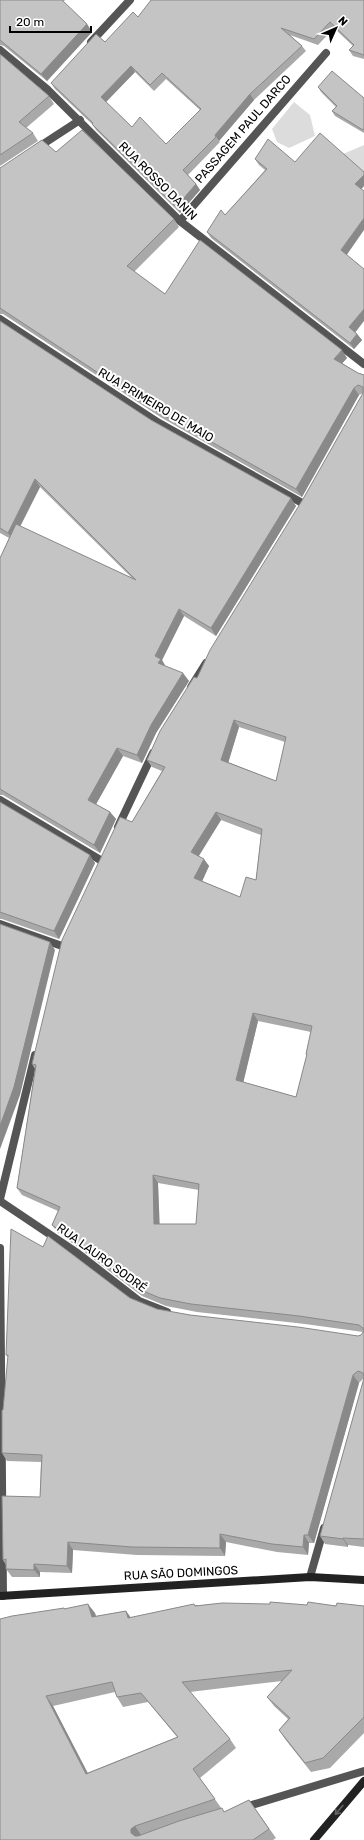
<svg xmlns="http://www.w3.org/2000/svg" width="364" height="1840" font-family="Rubik,sans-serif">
<rect width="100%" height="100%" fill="#fff"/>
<!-- green -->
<g fill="#dcdcdc">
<polygon points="294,102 310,115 315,136 289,148 277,142 272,129"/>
<polygon points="364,145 364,172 343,154"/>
</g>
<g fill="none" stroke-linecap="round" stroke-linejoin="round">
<!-- lane -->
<polyline stroke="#555" stroke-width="8" points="0,800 102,861"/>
<!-- street -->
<g stroke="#555" stroke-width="8">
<polyline points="91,42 130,0"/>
<polyline points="0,50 47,89 180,221 364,364"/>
<polyline points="37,148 80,120"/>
<polyline points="180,221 326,53"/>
<polyline points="0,319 159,423 304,504"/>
<polyline points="191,687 206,663"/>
<polyline points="118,827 153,753"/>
<polyline points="0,924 62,946"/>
<polyline points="0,1199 35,1055"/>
<polyline points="0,1201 76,1252 139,1301 167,1312"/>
<polyline points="0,1248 3,1596"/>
<polyline points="310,1577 324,1528"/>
<polyline points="242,1808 364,1771"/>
</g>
<!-- secondary -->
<g stroke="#222" stroke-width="8">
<polyline points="0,1596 310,1577 364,1580"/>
<polyline points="314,1840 364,1781"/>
</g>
</g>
<!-- wall -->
<g fill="#a9a9a9" fill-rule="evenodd">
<polygon points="0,0 65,0 63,2 87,24 92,32 47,81 4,46 0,45"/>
<path d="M364,0V59L353,56L349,50L353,46L334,28L318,45L290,35L302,46L306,51L254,100L219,141L220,142L188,175L196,184L200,190L180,213L96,130L92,124L55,89L51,83L138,17ZM135,72L154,91L166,79L200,110L166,144L132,127L106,102Z"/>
<polygon points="0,54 49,96 54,104 26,128 33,133 38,141 0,166"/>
<polygon points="318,87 364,98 364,133 335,116 332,111 336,107 321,92"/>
<path d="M56,152L174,219L179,227L134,272L165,294L347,358L342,363L358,373L364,375V1547L348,1545V1547L325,1544L320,1536L364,1379H363L359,1383L314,1543H309L308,1555L277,1552L226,1542L225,1556L137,1555L73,1550L72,1573L40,1572V1577H12L6,1569V1565L3,1560L40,1497L41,1462L7,1461L2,1453L3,1410L8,1357L6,1355L130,1298L157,1309L190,1315L358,1336L361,1335L363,1332L305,1324L197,1312L166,1306L142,1296L79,1248L58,1233L52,1225L58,1211L22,1195L17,1188L35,1069L32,1064L132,822L162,771L152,767L147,760L197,678L303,499L363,393L359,395L302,497L162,418L3,314H0V168ZM239,727L285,742L276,781L228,762ZM221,820L261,835L256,880L240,897L202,881L209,866L199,856ZM258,1021L311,1032L306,1054L307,1056L296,1097L243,1082ZM158,1183L199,1190L196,1224H159Z"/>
<polygon points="255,159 295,162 361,189 347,254 355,332 357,334 362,340 354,349 211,238 207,232 225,215 265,170 259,165"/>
<path d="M0,321L151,420L296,506L216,636L184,616L162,660L165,666L189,681L156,733L142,763L123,756L96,804L110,812L116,819L100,853L3,795H0V558L9,538L0,533ZM40,487L132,578L20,527Z"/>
<polygon points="0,802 95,863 59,939 2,919 0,919"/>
<path d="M196,1605H307L364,1606V1733L330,1768L311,1772L285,1739L279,1730L288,1719L274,1706L267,1697L282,1681L190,1692L230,1739L236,1748L200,1778L224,1812L249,1800L276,1838L273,1840H0L65,1609L95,1613L96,1616L126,1611L131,1618ZM115,1692L117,1697L123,1707L148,1702L177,1737L87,1773L53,1706Z"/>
</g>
<!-- shaded-wall -->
<g fill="#898989">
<polygon points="87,24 92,32 47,81 41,74"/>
<polygon points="131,66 135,72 105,103 101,97"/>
<polygon points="250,94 254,100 219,141 215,135"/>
<polygon points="364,175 364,186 360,191 355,184"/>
<polygon points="196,184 200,190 180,213 176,207"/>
<polygon points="364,218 364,230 346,256 341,250"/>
<polygon points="364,309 364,321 354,334 349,327"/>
<polygon points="357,334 362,340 354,349 350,343"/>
<polygon points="342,350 347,358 340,366 334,359"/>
<polygon points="354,388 359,395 302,497 296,489"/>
<polygon points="35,479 40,487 13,540 8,533"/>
<polygon points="291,498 296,506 216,636 211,628"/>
<polygon points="179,609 184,616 162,660 166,667 158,663 155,656"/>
<polygon points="183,673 189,681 156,733 142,763 137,755 151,725"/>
<polygon points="234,720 239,727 227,767 221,760"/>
<polygon points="117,748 123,756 94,808 88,800"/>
<polygon points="110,812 116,819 100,853 94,845"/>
<polygon points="216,812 221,820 196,860 191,852"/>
<polygon points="90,855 95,863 59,939 54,931"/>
<polygon points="204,859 209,866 200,886 194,878"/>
<polygon points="50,942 55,950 20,1095 0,1149 0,1126"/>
<polygon points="253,1013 258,1021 242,1088 236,1080"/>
<polygon points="153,1175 158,1183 160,1232 154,1224"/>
<polygon points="353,1375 359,1383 314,1543 308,1535"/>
<polygon points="220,1534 226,1542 225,1556 220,1548"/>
<polygon points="304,1535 309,1543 308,1555 303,1547"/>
<polygon points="343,1538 348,1545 348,1547 343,1539"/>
<polygon points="68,1542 73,1550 72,1573 67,1566"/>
<polygon points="34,1564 40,1572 40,1577 34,1570"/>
<polygon points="88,1604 95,1613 98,1626 92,1617"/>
<polygon points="126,1611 133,1621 128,1618"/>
<polygon points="46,1696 53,1706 93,1783 86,1774"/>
<polygon points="135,1826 141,1835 138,1839 131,1833 131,1829"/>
</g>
<!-- building -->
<g fill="#c4c4c4" stroke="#898989" fill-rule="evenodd">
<polygon points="0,0 62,0 87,24 41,74 0,40"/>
<path d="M151,0H364V55L349,50L354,45L330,22L314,39L281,28L302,46L250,94L215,135L216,137L183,170L196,184L176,207L92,124L93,123L51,83L96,34L105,42L133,12L138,17ZM131,66L150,85L162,73L201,109L166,144L140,117L132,127L101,97Z"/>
<polygon points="0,54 49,96 19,122 33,133 0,155"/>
<polygon points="332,71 364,98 364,128 363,130 332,111 337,106 318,87"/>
<path d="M82,130L174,219L127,266L165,294L200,240L342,350L334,359L358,373L364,375V1539L343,1538V1539L320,1536L364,1378L363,1373L358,1371L353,1375L308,1535H304L303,1547L272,1544L220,1534V1548L132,1547L68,1542L67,1566L34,1564V1570L6,1569V1559L3,1560L2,1496L40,1497L42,1455L2,1453V1410H3L8,1355H6L11,1229L43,1247L48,1236L130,1298L157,1309L190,1315L298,1327L358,1336L361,1335L364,1331L363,1328L359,1325L299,1316L191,1304L160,1298L136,1288L74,1240L52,1225L60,1207L17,1188L36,1065L32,1064L62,940L120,817L132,822L165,767L147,760L160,731L194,677L197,678L210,650L303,499L363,393V387L358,385L354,388L296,489L156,411L0,308V168L42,140L56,152ZM234,720L286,737L276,781L221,760ZM216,812L262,829L256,880L246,877L240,897L194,878L204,859L191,852ZM253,1013L312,1026L306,1054H307L296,1097L236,1080ZM153,1175L199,1184L196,1224H154Z"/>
<polygon points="320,133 364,172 364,175 355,184 364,191 364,218 341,250 364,269 364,309 349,327 357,334 350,343 207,232 221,210 225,215 267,169 255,159 268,139 295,162"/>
<polygon points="0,321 151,420 291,498 211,628 179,609 155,656 161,659 158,663 183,673 151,725 137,755 117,748 88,800 110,812 94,845 0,789 0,558 16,524 136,580 35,479 8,533 0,528"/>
<polygon points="0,802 90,855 54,931 0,912"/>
<polygon points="0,924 50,942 14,1087 0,1126"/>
<path d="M270,1602L307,1605L308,1602L336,1606L337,1603L364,1606V1717L323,1758L305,1763L279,1730L290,1718L267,1697L292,1670L182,1682L230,1739L193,1769L215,1799L135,1826L131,1829V1833L135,1836H138L179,1821L222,1808L224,1812L249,1800L269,1829L253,1840H0V1619L12,1616L64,1608V1609L88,1604L92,1617L126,1611L128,1618L194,1604L195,1606L222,1603L270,1604ZM112,1682L117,1697L141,1693L178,1737L86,1774L46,1696Z"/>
</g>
<!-- one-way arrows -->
<defs><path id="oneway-shaft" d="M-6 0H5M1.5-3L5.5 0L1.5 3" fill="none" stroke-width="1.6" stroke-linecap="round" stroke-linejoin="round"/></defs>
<use stroke="#646464" href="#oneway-shaft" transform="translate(339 1810) rotate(130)"/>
<g text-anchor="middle" stroke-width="4" stroke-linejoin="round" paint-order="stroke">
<!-- street labels -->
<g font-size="12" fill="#000" stroke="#fff">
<text transform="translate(243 129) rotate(-49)" y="4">PASSAGEM PAUL DARCO</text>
<text transform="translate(158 181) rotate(45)" y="4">RUA ROSSO DANIN</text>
<text transform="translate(156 405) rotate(31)" y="4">RUA PRIMEIRO DE MAIO</text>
<text transform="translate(102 1258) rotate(36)" y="4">RUA LAURO SODRÉ</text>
<text transform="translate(181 1573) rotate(-3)" y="4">RUA SÃO DOMINGOS</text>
</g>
</g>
<!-- north arrow -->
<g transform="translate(336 28) rotate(45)" stroke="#ffffff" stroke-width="3" paint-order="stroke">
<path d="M0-3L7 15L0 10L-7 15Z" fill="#000000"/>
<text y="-6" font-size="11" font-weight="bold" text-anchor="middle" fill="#000000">N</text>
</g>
<!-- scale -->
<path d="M10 26v6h81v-6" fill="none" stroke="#000000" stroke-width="2"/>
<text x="16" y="26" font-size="12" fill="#000000" stroke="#ffffff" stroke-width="3" paint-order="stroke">20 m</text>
</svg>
